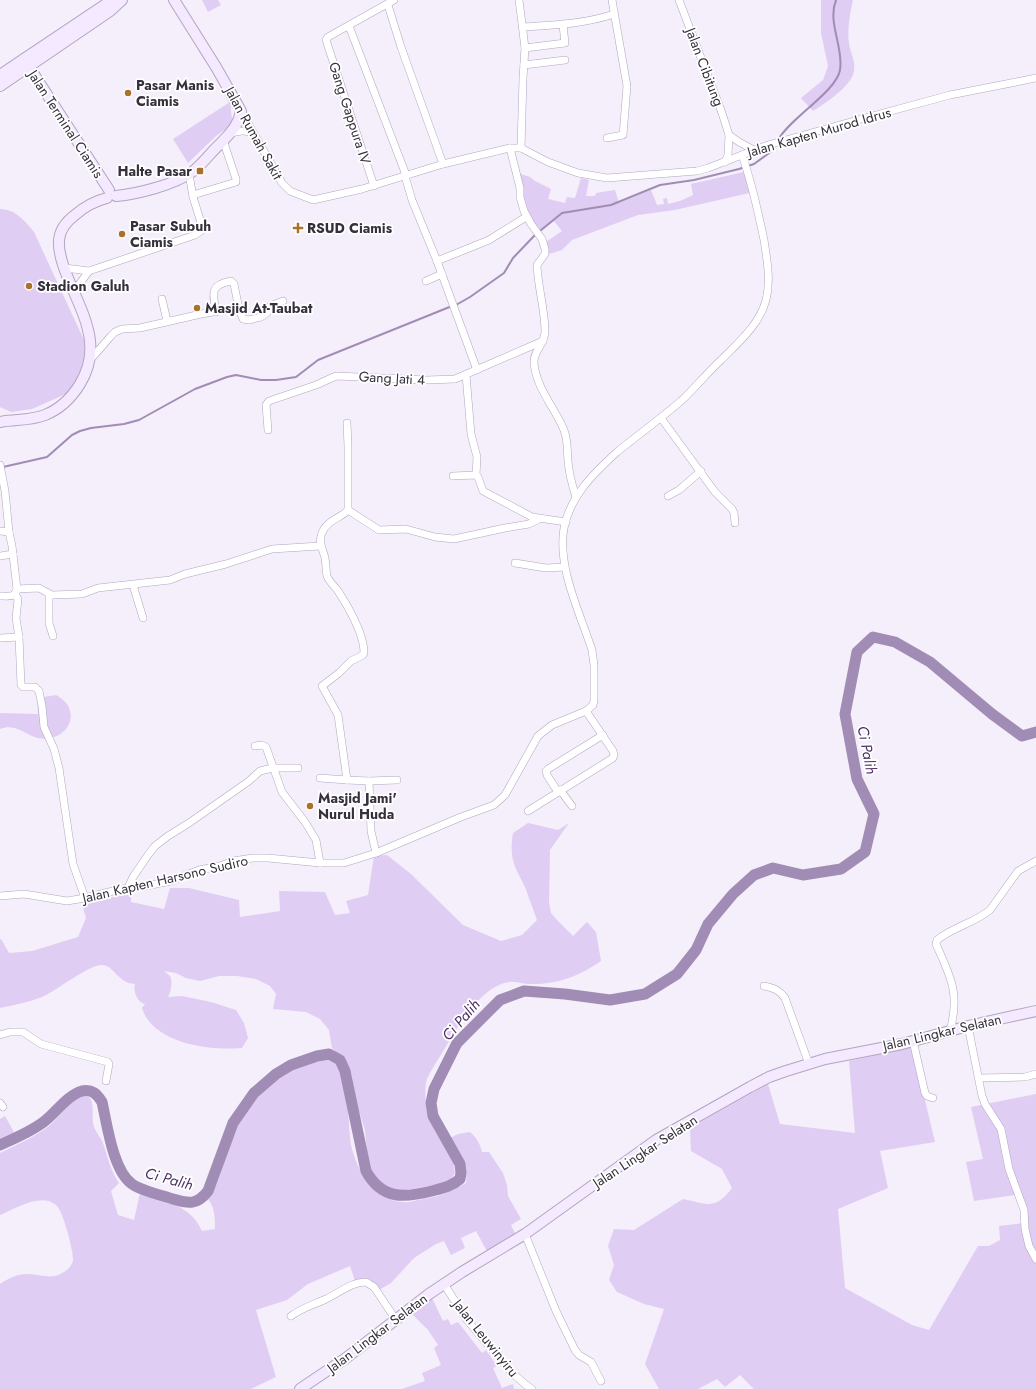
<svg xmlns="http://www.w3.org/2000/svg" width="1036" height="1389" font-family="Jost,sans-serif">
<rect width="100%" height="100%" fill="#f5effb"/>
<!-- green -->
<g fill="#e0cdf3">
<polygon points="202,0 218,0 221,5 208,12"/>
<path d="M821,0H853C850,13 847,30 849,43C850,52 856,62 854,71C852,86 824,104 813,111L801,98L823,80L828,66L821,33Z"/>
<polygon points="230,102 232,119 230,126 216,136 188,163 173,139"/>
<polygon points="748,171 754,192 675,210 638,215 572,240 562,250 546,255 546,242 562,231 554,221 539,232 524,206 518,173 530,177 535,181 551,189 548,199 565,203 567,197 575,198 581,178 589,180 586,196 595,196 596,193 615,190 619,203 651,190 657,205 664,204 663,199 667,198 668,204 680,201 693,195 691,184"/>
<path d="M0,209C15,209 25,221 34,232L84,340L86,361L78,378L66,394L32,409L11,412L0,407Z"/>
<path d="M56,695C64,700 68,703 70,711C72,718 70,724 66,729C62,733 59,736 53,737C29,745 22,721 0,729V713L38,714L37,698Z"/>
<path d="M528,823L558,830L569,823L550,850L549,902L551,913L557,920L573,936L587,922L596,932L601,961C578,977 556,985 528,984C522,984 515,981 509,982C480,986 456,1030 442,1053C437,1061 431,1070 427,1079C424,1088 426,1098 426,1107C429,1127 446,1143 453,1161C454,1165 454,1169 455,1173L451,1179L436,1185L414,1189L397,1191L382,1186L370,1172L368,1163L365,1130L355,1099L352,1076L346,1062L332,1048L329,1030L320,1019L306,1012L273,1009L276,994L270,986L256,979L237,976H219L200,981L186,978L176,973L164,971C166,973 168,974 170,976C173,982 171,992 168,997L182,996L211,1002L236,1010L244,1023L248,1038L242,1048C211,1051 153,1044 142,1008L145,1004C137,1002 133,991 135,984C117,983 114,965 102,965C88,965 58,990 42,997C29,1002 14,1005 0,1008V939H1L9,953L32,951L78,937L86,918L82,904L131,893V902L164,909L170,888H189L239,900L240,917L280,911L279,891L325,892L335,915L350,913L346,901L368,895L374,856L387,855L411,874L463,925L501,941L522,935L537,920C533,909 529,898 525,887C514,865 509,859 513,833Z"/>
<path d="M912,1046L935,1142L880,1151L888,1188L838,1209L845,1288L912,1325L929,1330L978,1246H989L1000,1240L999,1226L1023,1223L1022,1211L1015,1195L974,1201L966,1162L983,1159L971,1107L1036,1094V1389H754L740,1375L725,1387L717,1379L698,1389H659L645,1364L664,1309L644,1304L617,1292L609,1280L614,1265L608,1246L614,1229L634,1230L683,1199C708,1204 714,1211 732,1188L722,1169L691,1151L690,1128L768,1084L780,1124L855,1133L849,1061Z"/>
<path d="M317,1059C325,1060 332,1059 337,1065C349,1079 348,1126 351,1145C357,1171 374,1201 403,1202C408,1203 413,1201 418,1200C438,1197 449,1193 466,1183C469,1166 458,1152 450,1138L458,1134L470,1132C477,1138 480,1144 482,1152H489L503,1173L507,1185L508,1196L521,1219L511,1225L516,1235L488,1253L476,1231L461,1238L465,1248L451,1255L444,1241L436,1244L414,1258L391,1283L379,1290L370,1279L355,1281L350,1266L308,1284L287,1300L256,1310L276,1377L251,1389H0V1284C9,1278 17,1274 28,1274C45,1275 54,1281 68,1269C70,1267 72,1264 73,1261C74,1252 63,1212 57,1206C55,1204 51,1202 49,1201C34,1197 14,1209 0,1215V1153C16,1145 35,1137 49,1126C63,1114 68,1100 87,1095C97,1103 90,1116 94,1127C97,1134 102,1139 104,1146C109,1161 110,1169 119,1183L111,1191L118,1215L134,1220L140,1193C164,1201 191,1205 202,1231L215,1229C215,1218 215,1208 208,1199L217,1183L236,1126L258,1094L271,1082L284,1072Z"/>
<polygon points="5,1116 15,1134 0,1141 0,1119"/>
<polygon points="432,1298 443,1321 448,1319 451,1325 458,1322 482,1353 486,1350 497,1366 493,1368 502,1388 513,1384 514,1389 402,1389 425,1381 422,1373 441,1365 434,1348 438,1345 428,1330 412,1314"/>
</g>
<g fill="none" stroke-linecap="round" stroke-linejoin="round">
<!-- stream -->
<g stroke="#a18cb5" stroke-width="2">
<path d="M778,140C790,118 836,92 840,70C844,48 827,22 836,0"/>
<polyline points="456,305 470,297 504,273 513,258 535,235 562,213 611,205 660,185 694,180 739,169 754,164 772,151 775,146"/>
<polyline points="3,467 47,457 72,435 80,431 91,428 124,424 139,420 195,389 227,377 236,375 261,380 276,380 296,377 318,360 452,306"/>
</g>
<!-- river -->
<path stroke="#a18cb5" stroke-width="11" d="M0,1145C15,1138 33,1131 46,1120C57,1111 68,1095 82,1091C92,1089 97,1094 102,1102C107,1124 113,1171 132,1184C142,1191 161,1195 173,1199C189,1204 197,1205 208,1191L233,1123L254,1093L276,1074L291,1065L317,1056L329,1054L340,1060L345,1071L366,1171C382,1200 404,1198 432,1191C443,1188 452,1186 460,1179L461,1173L460,1164L433,1116L431,1103L434,1089L457,1043L500,1000L524,991L565,994L610,1000L645,994L677,974L696,950L708,924L733,894L754,875L773,868L803,875L841,869L865,852L874,814L857,779L845,714L857,652L873,637L895,642L930,662L992,714L1022,736L1036,732"/>
<!-- street casing -->
<g stroke="#b2a5c0" stroke-width="8">
<g id="street">
<polyline points="519,0 525,48 523,78 521,148"/>
<polyline points="679,0 722,113 729,135 728,155 725,162"/>
<polyline points="388,5 401,47 443,164"/>
<polyline points="349,26 406,175"/>
<path d="M523,27C554,25 584,24 614,14"/>
<polyline points="525,48 565,43 563,25"/>
<polyline points="524,65 565,60"/>
<polyline points="241,111 282,183 290,191 313,200 362,189 443,164 510,148 521,148 548,162 578,173 607,178 697,171 708,168 768,145 854,121 950,95 1036,78"/>
<path d="M232,133C240,130 246,130 253,133"/>
<polyline points="729,135 739,142 754,150"/>
<polyline points="607,138 623,135 627,86 612,0"/>
<path d="M510,148L520,188V197L524,211L531,224L542,239L545,249V254L537,265C538,288 545,310 545,332C544,346 533,351 534,363C536,388 555,408 564,430C568,440 567,450 568,461C569,473 572,485 576,497"/>
<polyline points="405,176 412,200 437,261 489,240 526,217"/>
<polyline points="374,186 326,40 328,37 394,0"/>
<polyline points="193,195 236,182 236,179 223,140"/>
<polyline points="437,261 477,370"/>
<polyline points="65,268 89,271"/>
<polyline points="426,281 442,274"/>
<polyline points="74,291 89,271 195,235 201,231 202,226 193,197 189,174"/>
<polyline points="162,299 167,321"/>
<path d="M216,312C213,294 209,285 231,281L234,284L239,309"/>
<polyline points="90,360 111,336 115,332 122,329 140,328 201,314 237,308 239,309 243,319 249,320 261,317 267,313 270,306 283,301"/>
<polyline points="466,375 471,434 477,457 476,475"/>
<polyline points="661,418 715,492 732,509 734,513 735,523"/>
<path d="M347,423L348,446V510C341,518 330,519 324,529C317,541 322,546 325,558C326,564 326,571 327,576C329,582 335,586 338,591C349,608 364,633 364,653L363,655L351,661L339,673L322,686L338,715L347,780L369,781L371,831L376,853"/>
<polyline points="268,430 266,405 269,401 316,385 336,376 427,380 455,379 543,341"/>
<path d="M0,465L5,491L9,532L12,546L17,589C16,598 7,596 0,596"/>
<polyline points="453,476 476,475 478,477 483,491 532,517 566,522"/>
<polyline points="668,496 679,490 701,471"/>
<polyline points="348,510 379,530 406,529 435,537 454,539 505,528 529,524 539,519"/>
<polyline points="0,531 9,532"/>
<polyline points="0,556 13,554"/>
<polyline points="515,563 546,568 564,567"/>
<polyline points="133,585 143,618"/>
<polyline points="17,589 39,588 52,595 82,594 98,588 170,580 185,574 226,564 272,549 320,546"/>
<polyline points="15,594 18,599 16,618 19,637 21,685 23,687 35,687 39,691 42,706 44,727 54,749 59,768 73,864 85,898"/>
<polyline points="49,594 49,623 53,636"/>
<polyline points="0,638 19,637"/>
<polyline points="255,746 262,745 266,747 282,792 305,822 316,840 320,863"/>
<polyline points="320,778 347,780"/>
<polyline points="369,781 397,780"/>
<polyline points="560,790 572,806"/>
<polyline points="558,792 547,775 546,771 548,769 603,735"/>
<polyline points="528,811 613,758 614,755 613,751 586,711"/>
<polyline points="128,888 133,877 148,855 155,846 168,836 189,823 249,781 260,771 273,768 298,768"/>
<path d="M0,896L24,894L67,901L85,898L121,889L141,887L171,881L199,870L220,866L233,861L253,858H268L320,863H344L376,853L461,817L494,805L505,795L538,736L552,725L586,711L593,705L594,701V665L592,650C580,613 557,567 564,528C570,496 594,473 617,452C638,435 660,419 681,401C695,388 707,373 721,360C738,343 760,324 766,300C771,280 767,260 764,240C758,211 752,183 742,155"/>
<path d="M764,986C774,988 779,990 785,998L809,1064"/>
<polyline points="968,1026 982,1096 985,1104 1001,1129 1009,1169 1024,1210 1025,1229 1029,1246 1036,1259"/>
<path d="M950,1031C960,993 951,978 936,944L937,940C953,927 974,923 990,910L1018,871L1036,861"/>
<polyline points="0,1035 10,1032 23,1032 41,1044 108,1062 109,1064 106,1081"/>
<polyline points="913,1041 925,1093 927,1096 933,1098"/>
<polyline points="979,1078 1025,1077 1036,1074"/>
<polyline points="0,1103 3,1107"/>
<polyline points="525,1234 556,1311 575,1350 579,1355 591,1362 601,1381"/>
<polyline points="444,1284 467,1320 510,1371 526,1385 532,1389"/>
<path d="M291,1316C302,1308 313,1305 326,1299C339,1293 351,1282 366,1282L374,1287L396,1320"/>
</g>
</g>
<!-- secondary casing -->
<g stroke="#b2a5c0" stroke-width="12">
<g id="secondary">
<polyline points="24,59 109,190"/>
<polyline points="0,75 106,4 118,0"/>
<polyline points="0,86 110,11 122,0"/>
<path d="M116,196C137,194 174,185 192,172C202,165 210,153 220,144C230,133 238,127 241,111L216,67L174,0"/>
<path d="M0,422C15,419 30,421 45,415C60,409 72,397 80,384C91,366 93,346 87,326C81,301 57,265 59,240C60,229 67,221 75,215C84,207 95,201 107,198"/>
<polyline points="300,1389 346,1358 429,1294 462,1272 525,1234 656,1140 750,1087 769,1077 786,1071 825,1059 902,1044 968,1026 1036,1011"/>
</g>
</g>
<!-- street -->
<use href="#street" stroke="#fff" stroke-width="7"/>
<!-- secondary -->
<use href="#secondary" stroke="#f4e9fe" stroke-width="10"/>
</g>
<!-- markers -->
<g fill="#a8722c" stroke="#fff" stroke-width="1.5">
<circle cx="128" cy="93" r="4"/>
<rect x="196" y="167" width="8" height="8" rx="2"/>
<path d="M296 222h4v4h4v4h-4v4h-4v-4h-4v-4h4z"/>
<circle cx="122" cy="234" r="4"/>
<circle cx="29" cy="286" r="4"/>
<circle cx="197" cy="308" r="4"/>
<circle cx="310" cy="806" r="4"/>
</g>
<g text-anchor="middle" stroke-width="3.5" stroke-linejoin="round" paint-order="stroke">
<!-- street labels -->
<g font-size="14" fill="#35303b" stroke="#fff">
<text transform="translate(705 67) rotate(69)" y="5">Jalan Cibitung</text>
<text transform="translate(350 113) rotate(72)" y="5">Gang Gappura IV</text>
<text transform="translate(66 124) rotate(57)" y="5">Jalan Terminal Ciamis</text>
<text transform="translate(819 132) rotate(-16)" y="5">Jalan Kapten Murod Idrus</text>
<text transform="translate(254 133) rotate(61)" y="5">Jalan Rumah Sakit</text>
<text transform="translate(392 378) rotate(3)" y="5">Gang Jati 4</text>
<text transform="translate(165 879) rotate(-13)" y="5">Jalan Kapten Harsono Sudiro</text>
<text transform="translate(942 1032) rotate(-13)" y="5">Jalan Lingkar Selatan</text>
<text transform="translate(645 1151) rotate(-33)" y="5">Jalan Lingkar Selatan</text>
<text transform="translate(377 1333) rotate(-37)" y="5">Jalan Lingkar Selatan</text>
<text transform="translate(486 1338) rotate(51)" y="5">Jalan Leuwinyiru</text>
</g>
<!-- poi labels -->
<g font-size="14" font-weight="bold" fill="#35303b" stroke="#fff" text-anchor="start">
<text x="136" y="90">Pasar Manis<tspan x="136" dy="16">Ciamis</tspan></text>
<text x="192" y="176" text-anchor="end">Halte Pasar</text>
<text x="130" y="231">Pasar Subuh<tspan x="130" dy="16">Ciamis</tspan></text>
<text x="307" y="233">RSUD Ciamis</text>
<text x="37" y="291">Stadion Galuh</text>
<text x="205" y="313">Masjid At-Taubat</text>
<text x="318" y="803">Masjid Jami'<tspan x="318" dy="16">Nurul Huda</tspan></text>
</g>
<!-- water labels -->
<g font-size="15" font-style="italic" fill="#4c2f65" stroke="#fff">
<text transform="translate(867 750) rotate(79)" y="5">Ci Palih</text>
<text transform="translate(461 1020) rotate(-49)" y="5">Ci Palih</text>
<text transform="translate(169 1179) rotate(15)" y="5">Ci Palih</text>
</g>
</g>
</svg>
